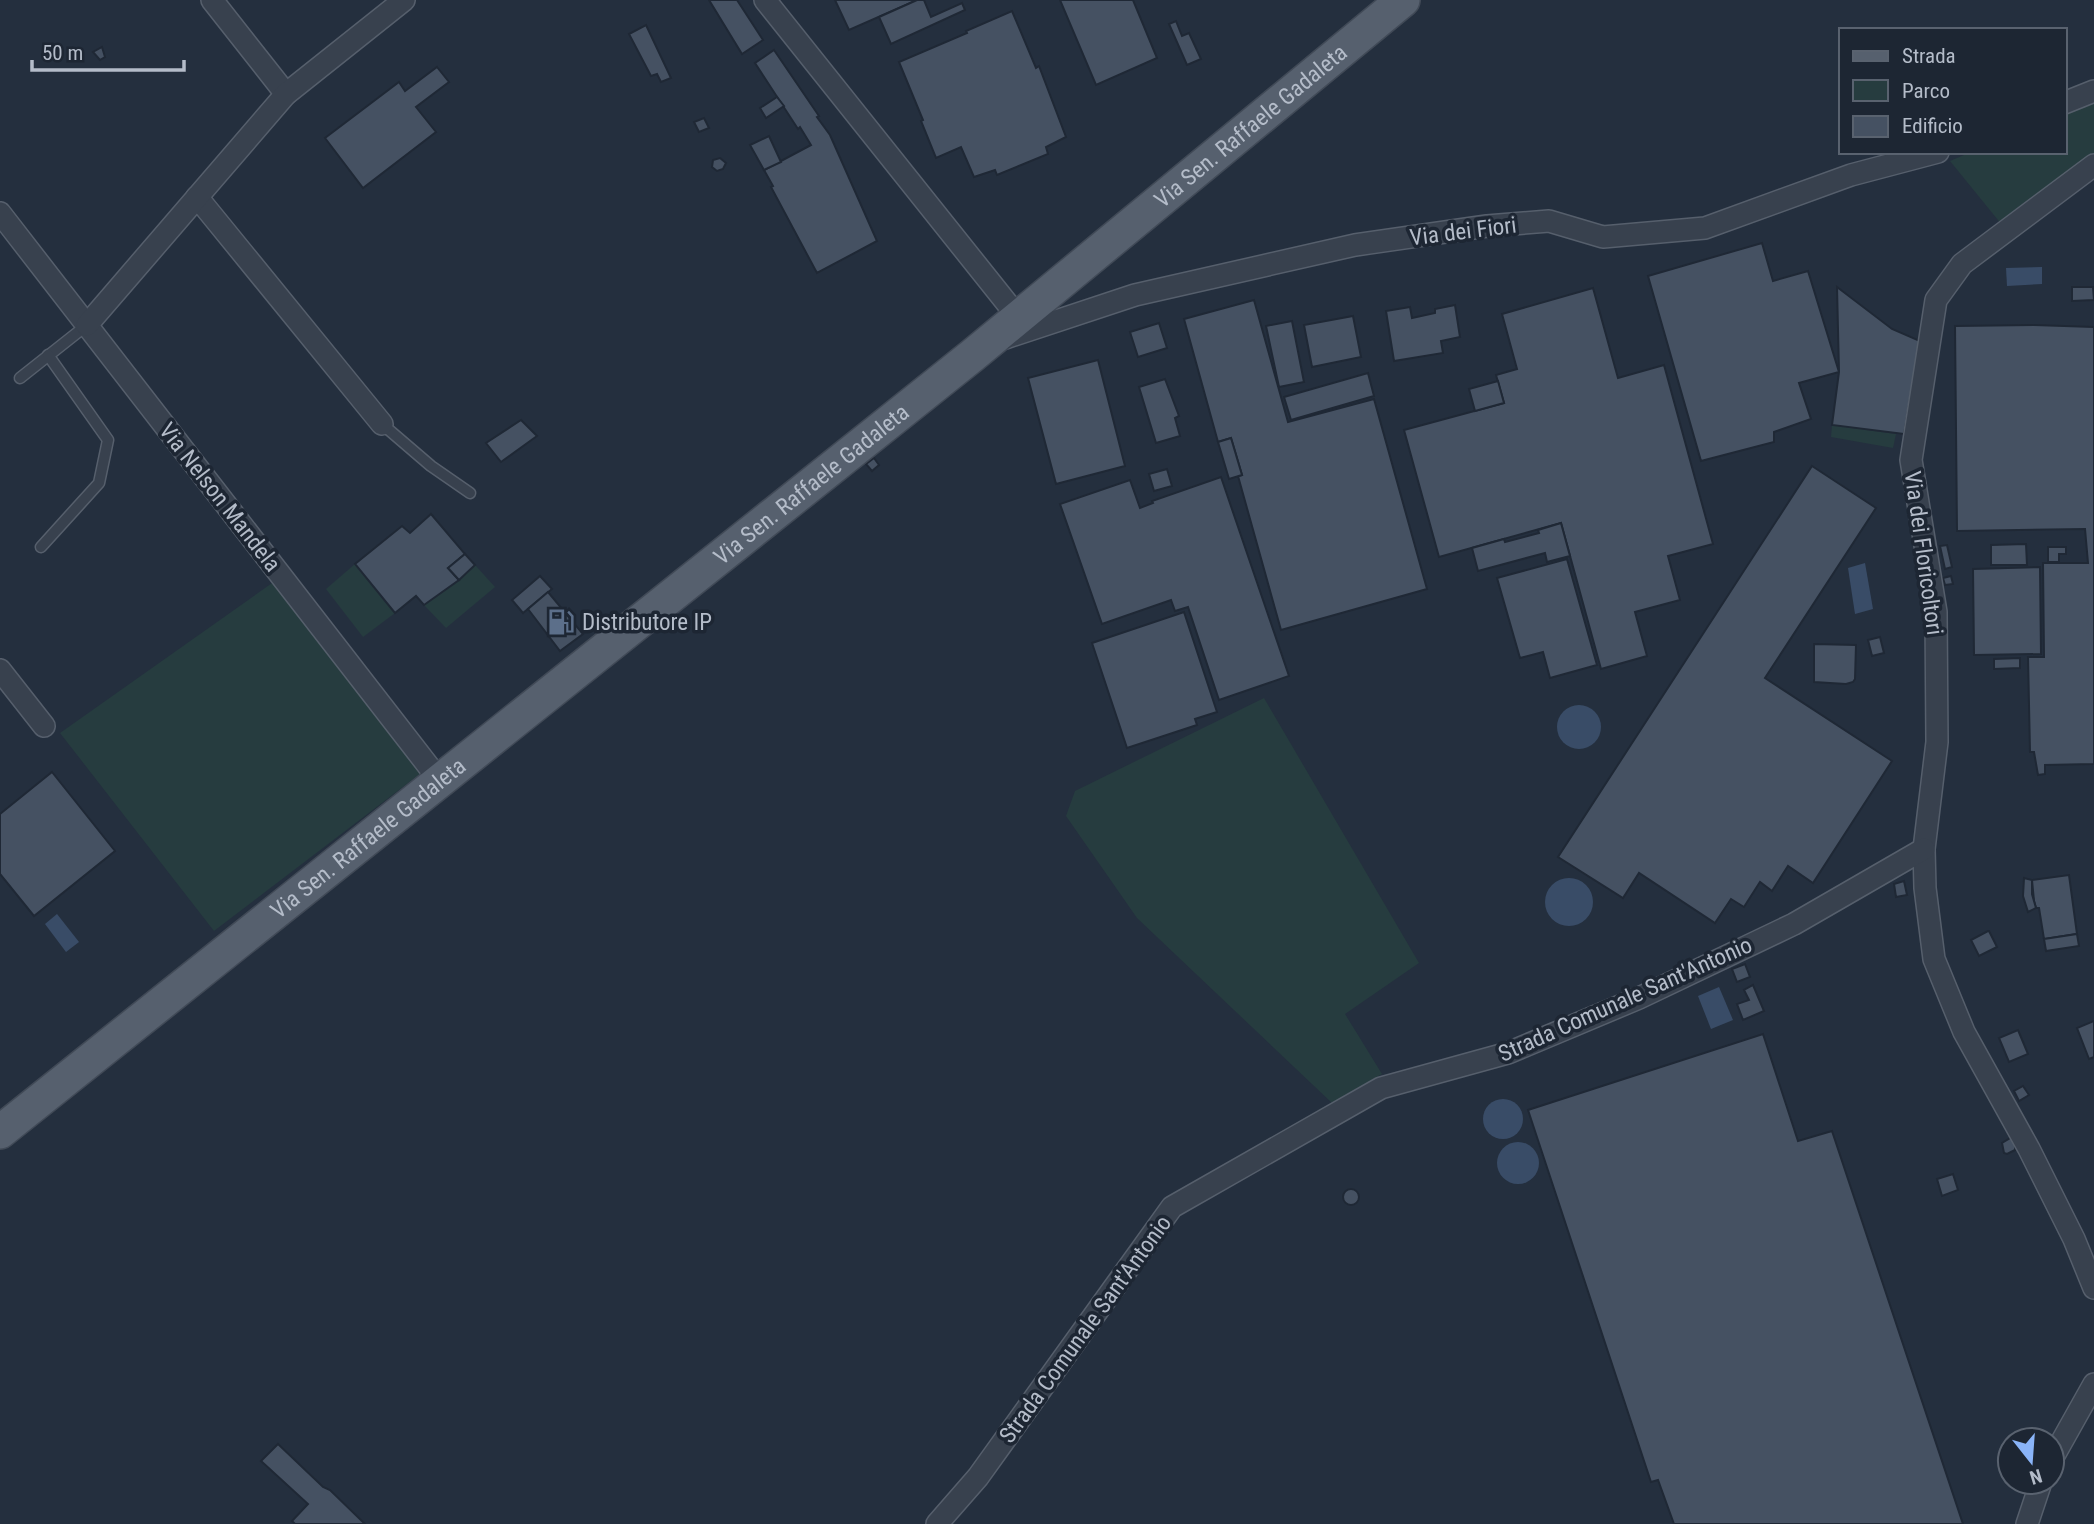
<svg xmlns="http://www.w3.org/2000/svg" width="2094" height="1524" font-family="'Roboto Condensed',sans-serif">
<rect width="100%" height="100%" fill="#242f3e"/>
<!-- green -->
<g fill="#263c3f">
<polygon points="2094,102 2094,157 2002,225 1950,161 1971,152 2064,152 2064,114"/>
<polygon points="1832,425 1896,434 1893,448 1831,437"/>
<polygon points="355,564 395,613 363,637 326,589"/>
<polygon points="475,565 495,587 446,628 424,605"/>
<polygon points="275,581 420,774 214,931 60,733"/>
<polygon points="1264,698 1419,963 1345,1014 1382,1074 1332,1103 1137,918 1066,816 1075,791"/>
</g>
<!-- water -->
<g fill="#394c67">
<polygon points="2042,267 2042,284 2007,286 2006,268"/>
<polygon points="1865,563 1873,609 1855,614 1848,568"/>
<circle cx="1579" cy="727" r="22"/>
<circle cx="1569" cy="902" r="24"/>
<polygon points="57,914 79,942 66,952 45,924"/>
<polygon points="1719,987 1733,1020 1711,1029 1698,996"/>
<circle cx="1503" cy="1119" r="20"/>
<circle cx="1518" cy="1163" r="21"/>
</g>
<!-- building -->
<g fill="#455162" stroke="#1f2835" stroke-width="2">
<polygon points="709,0 737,0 763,40 742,54"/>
<polygon points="835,0 917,0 849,30"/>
<polygon points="917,0 924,0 931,17 962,3 965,10 891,44 879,17"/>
<polygon points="1060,0 1133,0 1157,58 1096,85"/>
<polygon points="1012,11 1036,68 1039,66 1066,137 1046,147 1048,154 997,175 995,170 974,177 961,147 936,158 921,121 923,120 899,62 967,33 966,31"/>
<polygon points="1176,21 1182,36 1189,33 1201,59 1187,65 1169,24"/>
<polygon points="646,25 671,78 661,82 657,74 651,76 629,34"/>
<polygon points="102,47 105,57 100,60 93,52"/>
<polygon points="774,50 819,116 817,117 830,135 877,241 817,273 771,187 773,186 764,170 811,145 800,127 798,129 755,63"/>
<polygon points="437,67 449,82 416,107 436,132 363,188 325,138 399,82 405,91"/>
<polygon points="777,97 784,106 766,118 760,108"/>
<polygon points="704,118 709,128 699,132 694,122"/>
<polygon points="769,136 781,162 764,170 750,145"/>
<polygon points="720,158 726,163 723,169 717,171 712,167 713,160"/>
<polygon points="1762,243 1773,281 1808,271 1839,372 1799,383 1811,419 1774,432 1774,442 1701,461 1648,276"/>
<polygon points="1837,287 1892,329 1920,341 1904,434 1832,425 1839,372"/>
<polygon points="2072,287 2093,287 2094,300 2072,301"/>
<polygon points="1593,288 1618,378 1664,365 1713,544 1668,556 1680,600 1635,612 1647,656 1601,669 1561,523 1439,557 1404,430 1504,403 1496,375 1517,369 1502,314"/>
<polygon points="1254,300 1288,422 1374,399 1427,589 1281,630 1238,476 1242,475 1231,438 1218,442 1184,319"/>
<polygon points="1455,305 1460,337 1441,341 1443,353 1394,361 1386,311 1410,307 1412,318 1435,313 1435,309"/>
<polygon points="1353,316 1361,357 1312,367 1304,325"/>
<polygon points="1292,321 1304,382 1279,387 1266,326"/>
<polygon points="1159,323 1167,348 1138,357 1130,332"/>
<polygon points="2034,325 2094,327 2094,764 2045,765 2045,774 2038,775 2034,752 2030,752 2028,657 2044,657 2043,563 2088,563 2085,529 1957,531 1955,326"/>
<polygon points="1098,360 1125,466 1056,484 1028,378"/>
<polygon points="1368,373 1374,396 1291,420 1284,397"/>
<polygon points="1165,379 1179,416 1175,418 1180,436 1156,443 1139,387"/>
<polygon points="1498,381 1504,403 1475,411 1469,389"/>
<polygon points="521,420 537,436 501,462 486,443"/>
<polygon points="1231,438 1242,475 1229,479 1218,442"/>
<polygon points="874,458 879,465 872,471 866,464"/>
<polygon points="1812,466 1876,508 1765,678 1892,761 1813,883 1788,866 1772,891 1760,882 1744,907 1731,899 1715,923 1639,873 1623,898 1558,857"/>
<polygon points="1167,469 1172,486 1154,491 1149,474"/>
<polygon points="1221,477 1289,676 1219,700 1188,607 1175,611 1171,600 1102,624 1060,504 1130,480 1140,508 1153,503 1152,501"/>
<polygon points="431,514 465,554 448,568 459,580 424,605 416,596 395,613 355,564 402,526 410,533"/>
<polygon points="1561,523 1570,556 1547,562 1545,553 1478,571 1472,548 1504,539 1505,542 1539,533 1538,530"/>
<polygon points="2026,544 2027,565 1991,565 1991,545"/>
<polygon points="1947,545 1952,567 1945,569 1940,546"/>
<polygon points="2048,547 2066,547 2066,554 2059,554 2059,562 2048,562"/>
<polygon points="465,554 475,565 459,580 448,568"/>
<polygon points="1567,559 1597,665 1550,678 1543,652 1520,658 1497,578"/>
<polygon points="2040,567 2041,654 1974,655 1973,569"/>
<polygon points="540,576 552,589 523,613 512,600"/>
<polygon points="1951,576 1953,584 1945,585 1943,578"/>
<polygon points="548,592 583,634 560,651 528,609"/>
<polygon points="1184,612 1217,712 1195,719 1197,725 1127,748 1092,643"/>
<polygon points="1880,637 1884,653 1872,656 1868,640"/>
<polygon points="1814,644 1856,645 1855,679 1853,682 1846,684 1814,682"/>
<polygon points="2020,658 2020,668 1994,669 1994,659"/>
<polygon points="52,772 115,851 34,916 0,874 0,814"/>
<polygon points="2069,875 2077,934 2044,939 2039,908 2036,908 2034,901 2032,880"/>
<polygon points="2024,878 2032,880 2032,894 2036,908 2028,912 2023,896"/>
<polygon points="1904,881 1907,895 1896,897 1894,884"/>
<polygon points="1988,931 1989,931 1997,947 1979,956 1971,940"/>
<polygon points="2077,934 2079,946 2046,951 2044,939"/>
<polygon points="1745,964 1750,977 1737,982 1732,969"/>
<polygon points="1753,985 1764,1011 1743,1020 1737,1004 1749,1000 1744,990"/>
<polygon points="2094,1021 2094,1057 2089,1059 2077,1028"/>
<polygon points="2018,1030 2028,1054 2009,1062 1999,1038"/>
<polygon points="1763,1034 1798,1141 1832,1131 1963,1524 1674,1524 1658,1480 1651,1482 1528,1110"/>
<polygon points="2023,1086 2029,1095 2019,1101 2014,1091"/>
<polygon points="2012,1137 2016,1141 2015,1150 2007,1154 2004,1153 2002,1143"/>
<polygon points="1953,1174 1958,1190 1942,1196 1937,1179"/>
<circle cx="1351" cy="1197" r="8"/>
<polygon points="278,1444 323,1487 330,1490 365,1524 295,1524 292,1521 308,1504 261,1461"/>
</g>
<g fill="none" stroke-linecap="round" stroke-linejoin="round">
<!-- service casing -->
<g stroke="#565f6c" stroke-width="13">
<g id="service">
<polyline points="20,378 87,325"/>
<polyline points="382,424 431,466 470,493"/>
<polyline points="41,547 99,483 108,440 48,355"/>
</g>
</g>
<!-- minor casing -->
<g stroke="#565f6c" stroke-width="24">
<g id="minor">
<polyline points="212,0 286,94"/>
<polyline points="765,0 1018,317"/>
<polyline points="2064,103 2094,91"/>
<polyline points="2094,165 1962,264 1936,300 1911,460 1936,612 1937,742 1924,849 1925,888 1934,959 1964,1032 2029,1149 2074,1239 2094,1288"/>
<polyline points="197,197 382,424"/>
<polyline points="0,213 440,781"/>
<polyline points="87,325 286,94 404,0"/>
<polyline points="1005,338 1135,295 1355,245 1487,226 1549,221 1603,237 1705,228 1851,175 1938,152"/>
<polyline points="0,670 44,726"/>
<polyline points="2052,1459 2094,1384"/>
<polyline points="937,1524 978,1477 1172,1207 1381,1088 1508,1053 1639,998 1794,924 1924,849"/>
<polyline points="2027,1524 2041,1482"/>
</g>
</g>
<!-- primary casing -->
<g stroke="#414a57" stroke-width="36">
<g id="primary">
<path id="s1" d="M0,1132L973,355L1403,0"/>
</g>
</g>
<!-- service -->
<use href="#service" stroke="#38414e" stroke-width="10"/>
<!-- minor -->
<use href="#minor" stroke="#38414e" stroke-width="21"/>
<!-- primary -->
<use href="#primary" stroke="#56606e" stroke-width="33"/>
</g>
<!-- icons -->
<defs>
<g id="fuel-bare" transform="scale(2.1)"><path d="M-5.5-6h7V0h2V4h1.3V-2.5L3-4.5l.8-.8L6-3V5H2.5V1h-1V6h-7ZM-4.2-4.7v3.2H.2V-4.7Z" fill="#5c6f8a" stroke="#1d2633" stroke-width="2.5" paint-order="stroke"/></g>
</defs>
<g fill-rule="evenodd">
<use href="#fuel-bare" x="561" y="622"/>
</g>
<g text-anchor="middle" stroke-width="7" stroke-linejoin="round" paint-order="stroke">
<!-- street labels -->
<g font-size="23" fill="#b4bcc9" stroke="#1d2633">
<text dy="8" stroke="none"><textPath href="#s1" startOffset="1605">Via Sen. Raffaele Gadaleta</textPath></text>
<text transform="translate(1463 231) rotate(-7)" y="8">Via dei Fiori</text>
<text dy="8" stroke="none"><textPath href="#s1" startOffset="1038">Via Sen. Raffaele Gadaleta</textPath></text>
<text transform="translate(220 497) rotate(52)" y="8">Via Nelson Mandela</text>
<text transform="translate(1924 553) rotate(82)" y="8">Via dei Floricoltori</text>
<text dy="8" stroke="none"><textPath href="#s1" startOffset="471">Via Sen. Raffaele Gadaleta</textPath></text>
<text transform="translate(1625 999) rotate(-24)" y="8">Strada Comunale Sant'Antonio</text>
<text transform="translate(1085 1329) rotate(-54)" y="8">Strada Comunale Sant'Antonio</text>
</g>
<!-- poi labels -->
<g font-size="23" fill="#b4bcc9" stroke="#1d2633" text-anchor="start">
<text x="582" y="630">Distributore IP</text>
</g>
</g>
<!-- legend -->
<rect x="1839" y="28" width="228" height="126" fill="#1d2633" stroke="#59626f" stroke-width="2"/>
<rect x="1853" y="51" width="35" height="10" fill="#56606e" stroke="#59626f" stroke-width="2"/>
<text x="1902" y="63" font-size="21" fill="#b4bcc9">Strada</text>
<rect x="1853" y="80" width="35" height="21" fill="#263c3f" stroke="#59626f" stroke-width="2"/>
<text x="1902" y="98" font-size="21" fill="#b4bcc9">Parco</text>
<rect x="1853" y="116" width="35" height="21" fill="#455162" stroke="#59626f" stroke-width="2"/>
<text x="1902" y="133" font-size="21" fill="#b4bcc9">Edificio</text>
<!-- north arrow -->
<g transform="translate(2031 1461) rotate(163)"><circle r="33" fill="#1d2633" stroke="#59626f" stroke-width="2"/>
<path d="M0-5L12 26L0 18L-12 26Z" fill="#8ab4f8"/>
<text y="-10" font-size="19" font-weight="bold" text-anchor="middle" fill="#b4bcc9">N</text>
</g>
<!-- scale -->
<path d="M32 60v10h152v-10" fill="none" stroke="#b4bcc9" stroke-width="3.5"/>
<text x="42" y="60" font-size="21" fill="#b4bcc9" stroke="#1d2633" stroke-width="5" paint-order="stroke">50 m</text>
</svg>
